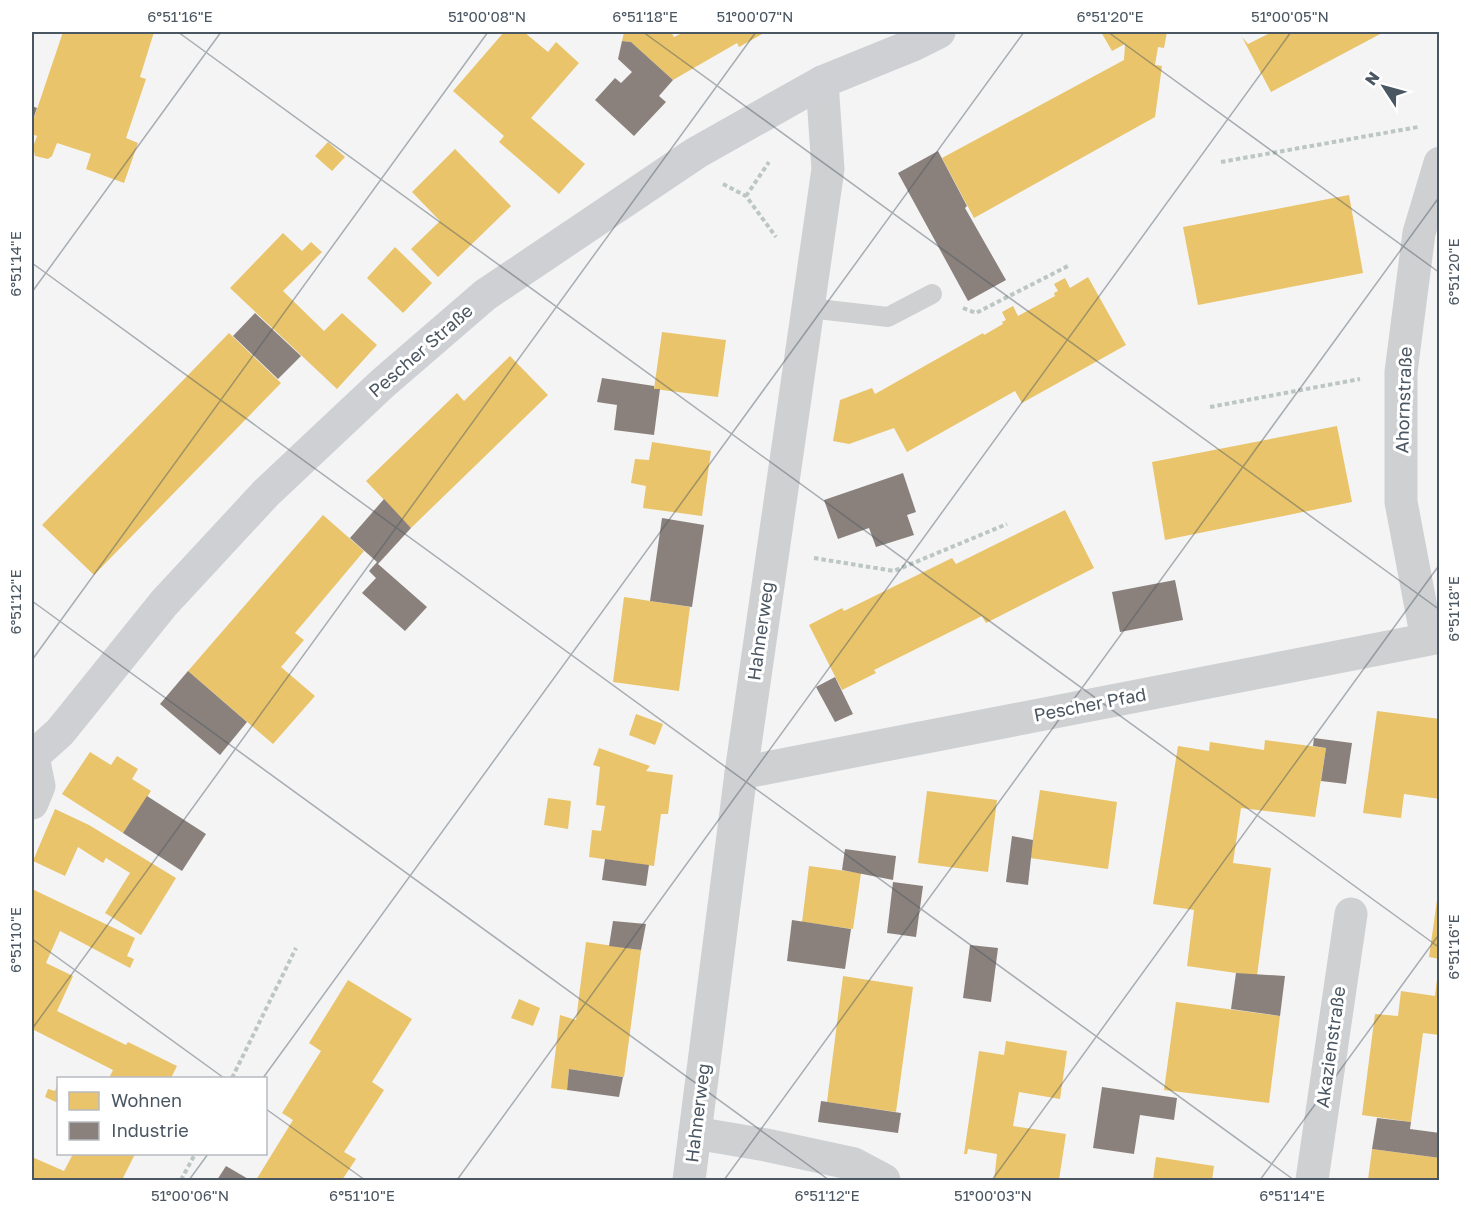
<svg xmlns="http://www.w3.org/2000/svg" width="1471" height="1212" font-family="'Golos Text',sans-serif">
<rect width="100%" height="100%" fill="#f4f4f4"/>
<!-- homes -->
<g fill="#e9c46a">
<polygon points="63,32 154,32 140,77 146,79 126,138 138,143 124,183 86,169 91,154 57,143 52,156 48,159 35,156 33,147 37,136 32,134 32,124"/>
<polygon points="504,32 524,32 548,52 556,42 579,63 531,118 585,164 559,194 499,142 504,136 453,91"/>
<polygon points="624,32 671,32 674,37 684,32 766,32 739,47 737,43 673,80 631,42 622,41"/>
<polygon points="1101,32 1167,32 1164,48 1158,47 1155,65 1162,66 1155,117 974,218 942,158 1124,60 1125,44 1112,51"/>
<polygon points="1272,32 1384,32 1271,92 1242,37 1248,44"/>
<polygon points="328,142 345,157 332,171 315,156"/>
<polygon points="455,149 511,206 438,277 411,249 440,221 412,192"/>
<polygon points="1349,195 1363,273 1198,305 1183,227"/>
<polygon points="283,233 302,251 311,242 322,252 283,291 324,331 342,313 377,345 337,389 230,288"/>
<polygon points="395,247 432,283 403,313 367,278"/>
<polygon points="1088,277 1126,345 1022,403 1015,391 907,452 894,428 849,444 833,441 840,400 872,388 875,394 983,333 984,335 1003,324 1002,322 1006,320 1002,312 1013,306 1018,316 1055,296 1054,293 1058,291 1054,284 1065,278 1070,288"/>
<polygon points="662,332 726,340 718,397 654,389"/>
<polygon points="229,333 281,383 94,575 42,525"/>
<polygon points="510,356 548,395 411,528 366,481 457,393 464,401"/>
<polygon points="1337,426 1352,502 1165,540 1152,462"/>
<polygon points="652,442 711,451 702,516 643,508 646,486 631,483 635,459 649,460"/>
<polygon points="1065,510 1094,568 986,623 982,616 874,670 876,673 842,690 809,625 842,608 844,611 952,558 956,564"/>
<polygon points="323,515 364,551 295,633 304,640 281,667 315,696 273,744 188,671"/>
<polygon points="624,597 690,607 679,691 613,682"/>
<polygon points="1377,711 1440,719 1440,799 1404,794 1401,818 1363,813"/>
<polygon points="636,714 663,724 655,745 629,735"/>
<polygon points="1265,740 1326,748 1315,817 1241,808 1233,863 1271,868 1257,976 1187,966 1194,910 1153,904 1178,746 1209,751 1210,742 1264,750"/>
<polygon points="599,748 650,766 646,771 673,775 668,814 661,814 654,866 589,857 592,830 601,831 605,806 596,805 600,767 593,765"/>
<polygon points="90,752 111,765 117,756 138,769 132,779 151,791 123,833 62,794"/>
<polygon points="1040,790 1117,802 1108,869 1030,858"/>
<polygon points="927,791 997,800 988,872 918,863"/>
<polygon points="548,798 571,801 568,829 544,825"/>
<polygon points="55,809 89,825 176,878 141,935 105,913 130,873 106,858 103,863 78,847 65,876 33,861 32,863"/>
<polygon points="809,866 861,873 853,929 802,922"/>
<polygon points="32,889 135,938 127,956 134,959 130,968 60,931 46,963 73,976 57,1011 126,1045 128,1042 177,1066 171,1078 109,1078 113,1070 32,1029"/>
<polygon points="1438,893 1440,893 1440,959 1429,957"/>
<polygon points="586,942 641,950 624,1077 569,1069 567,1090 551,1088 560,1015 576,1020"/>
<polygon points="1438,971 1440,1035 1423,1033 1411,1122 1362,1115 1375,1014 1398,1016 1401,991 1435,996"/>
<polygon points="843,976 913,987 896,1112 827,1102"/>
<polygon points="348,980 412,1019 372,1082 384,1090 344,1152 356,1159 342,1180 256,1180 293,1120 282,1113 321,1051 309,1043"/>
<polygon points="519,999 540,1008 533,1026 511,1018"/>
<polygon points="1176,1002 1280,1016 1269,1103 1164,1090"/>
<polygon points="1006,1041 1067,1051 1060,1099 1019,1092 1013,1126 1066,1134 1059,1180 994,1180 997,1154 968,1149 967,1154 964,1154 979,1051 1004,1055"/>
<polygon points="58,1083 58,1103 45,1097 48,1089 55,1091"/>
<polygon points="1372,1149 1440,1158 1440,1180 1368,1180"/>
<polygon points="73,1154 135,1154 122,1180 32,1180 32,1157 64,1171"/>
<polygon points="1156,1157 1214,1166 1212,1180 1153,1180"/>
</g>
<!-- industry -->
<g fill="#8a817c">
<polygon points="622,41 631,42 673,80 659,96 666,102 634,136 595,100 615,78 621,83 632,72 618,59"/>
<polygon points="32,106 37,108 32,123"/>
<polygon points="938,151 967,206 965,208 1006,280 968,301 898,173"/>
<polygon points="255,313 301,356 278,379 233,336"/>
<polygon points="602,378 654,386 654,389 660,389 654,435 614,430 617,405 597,402"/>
<polygon points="903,473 916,512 907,515 914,535 876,547 869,528 838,539 824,500"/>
<polygon points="384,499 411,528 378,564 427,607 405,631 362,593 376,578 369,571 377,562 350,538"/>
<polygon points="662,518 704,525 692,607 650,601"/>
<polygon points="1175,580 1183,620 1120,632 1112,592"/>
<polygon points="188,671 247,722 220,755 160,704"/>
<polygon points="835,677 853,714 835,722 816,687"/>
<polygon points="1314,738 1352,743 1346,784 1321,781 1326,748 1313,746"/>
<polygon points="147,796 206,834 182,871 123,833"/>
<polygon points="1012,836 1033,840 1028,885 1006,882"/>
<polygon points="845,849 896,856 893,880 842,870"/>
<polygon points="605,859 649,865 646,886 602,880"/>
<polygon points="893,882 923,886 916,937 887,933"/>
<polygon points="792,920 851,929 845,969 787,961"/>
<polygon points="613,921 646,924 641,950 609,946"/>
<polygon points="970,945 998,948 991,1002 963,998"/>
<polygon points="1236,973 1285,976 1280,1016 1231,1009"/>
<polygon points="569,1069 623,1077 619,1097 567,1090"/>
<polygon points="1102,1087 1177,1098 1174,1120 1140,1115 1134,1154 1093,1148"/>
<polygon points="821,1101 901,1113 898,1133 818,1122"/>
<polygon points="1377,1118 1411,1122 1410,1129 1440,1133 1440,1158 1372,1149"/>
<polygon points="226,1166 250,1180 217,1180"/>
</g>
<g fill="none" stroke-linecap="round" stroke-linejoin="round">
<!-- path -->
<g stroke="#bcc7c4" stroke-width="4" stroke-dasharray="4.5 3" stroke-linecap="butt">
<polyline points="1221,162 1418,127"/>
<polyline points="723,184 746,196 776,237"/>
<polyline points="746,196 769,162"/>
<polyline points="963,308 976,313 1068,266"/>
<polyline points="1210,407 1360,379"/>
<polyline points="814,558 894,571 1007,524"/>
<polyline points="232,1078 296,948"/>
<polyline points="181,1180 195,1154"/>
</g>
<!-- lane -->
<polyline stroke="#ced0d2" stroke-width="20" points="809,308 888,317 932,294"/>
<!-- street -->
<g stroke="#ced0d2" stroke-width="33">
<polyline points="1427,639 1401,502 1401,372 1419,233 1440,163"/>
<polyline points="741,773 1440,637"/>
<polyline points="32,803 39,786 33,757"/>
<polyline points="695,1133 766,1145 854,1164 884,1180"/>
<polyline points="689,1180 741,773 828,169 822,82"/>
<polyline points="1312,1180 1351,914"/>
</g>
<!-- secondary -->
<polyline stroke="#ced0d4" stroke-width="33" points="32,757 60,732 164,603 266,493 383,383 485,295 696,153 822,82 913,45 939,32"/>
</g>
<!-- ticks -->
<path fill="none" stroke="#4a5661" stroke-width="1.5" stroke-opacity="0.45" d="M178,32L1440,948M643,32L1440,610M1108,32L1440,273M32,263L1294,1180M32,292L221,32M32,601L829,1180M32,660L488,32M32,939L224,1078M32,1029L756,32M263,1078L1024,32M266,1109L365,1180M189,1180L208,1154M457,1180L1291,32M724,1180L1440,196M992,1180L1440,564M1260,1180L1440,933"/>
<g text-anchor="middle" stroke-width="6" stroke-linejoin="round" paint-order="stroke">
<!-- street labels -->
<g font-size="18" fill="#4a5661" stroke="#fff">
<text transform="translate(421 351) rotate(-41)" y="6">Pescher Straße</text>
<text transform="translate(1404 400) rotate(-88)" y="6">Ahornstraße</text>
<text transform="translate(761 631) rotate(-82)" y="6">Hahnerweg</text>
<text transform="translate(1090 705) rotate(-11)" y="6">Pescher Pfad</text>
<text transform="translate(1331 1047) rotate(-82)" y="6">Akazienstraße</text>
<text transform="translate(698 1113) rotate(-83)" y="6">Hahnerweg</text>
</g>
</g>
<!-- border -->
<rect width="1471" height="1212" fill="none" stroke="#ffffff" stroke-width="66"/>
<!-- legend -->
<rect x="57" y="1077" width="210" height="78" fill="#ffffff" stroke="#b7bbc0" stroke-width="1.5"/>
<rect x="69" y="1092" width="30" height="18" fill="#e9c46a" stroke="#b7bbc0" stroke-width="1.5"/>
<text x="111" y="1107" font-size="18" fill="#4a5661">Wohnen</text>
<rect x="69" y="1122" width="30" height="18" fill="#8a817c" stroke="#b7bbc0" stroke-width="1.5"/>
<text x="111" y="1137" font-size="18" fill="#4a5661">Industrie</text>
<!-- north arrow -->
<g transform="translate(1384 87) rotate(306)" stroke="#ffffff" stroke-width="4.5" paint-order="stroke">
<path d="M0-4.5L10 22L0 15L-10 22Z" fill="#4a5661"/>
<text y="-9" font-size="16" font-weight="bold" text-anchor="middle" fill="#4a5661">N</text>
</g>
<rect x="33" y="33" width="1405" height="1146" fill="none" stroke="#4a5661" stroke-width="2"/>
<g font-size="15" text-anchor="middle" fill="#4a5661">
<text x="180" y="22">6°51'16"E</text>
<text x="487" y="22">51°00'08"N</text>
<text x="645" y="22">6°51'18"E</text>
<text x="755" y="22">51°00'07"N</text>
<text x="1110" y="22">6°51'20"E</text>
<text x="1290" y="22">51°00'05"N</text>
<text transform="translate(16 264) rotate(-90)" y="5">6°51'14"E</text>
<text transform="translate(1454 272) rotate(-90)" y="5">6°51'20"E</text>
<text transform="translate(16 602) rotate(-90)" y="5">6°51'12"E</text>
<text transform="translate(1454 609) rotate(-90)" y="5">6°51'18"E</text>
<text transform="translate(16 940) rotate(-90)" y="5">6°51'10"E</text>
<text transform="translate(1454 947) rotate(-90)" y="5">6°51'16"E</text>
<text x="190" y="1201">51°00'06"N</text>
<text x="362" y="1201">6°51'10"E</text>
<text x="827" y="1201">6°51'12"E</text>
<text x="993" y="1201">51°00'03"N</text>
<text x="1292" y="1201">6°51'14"E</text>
</g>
</svg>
